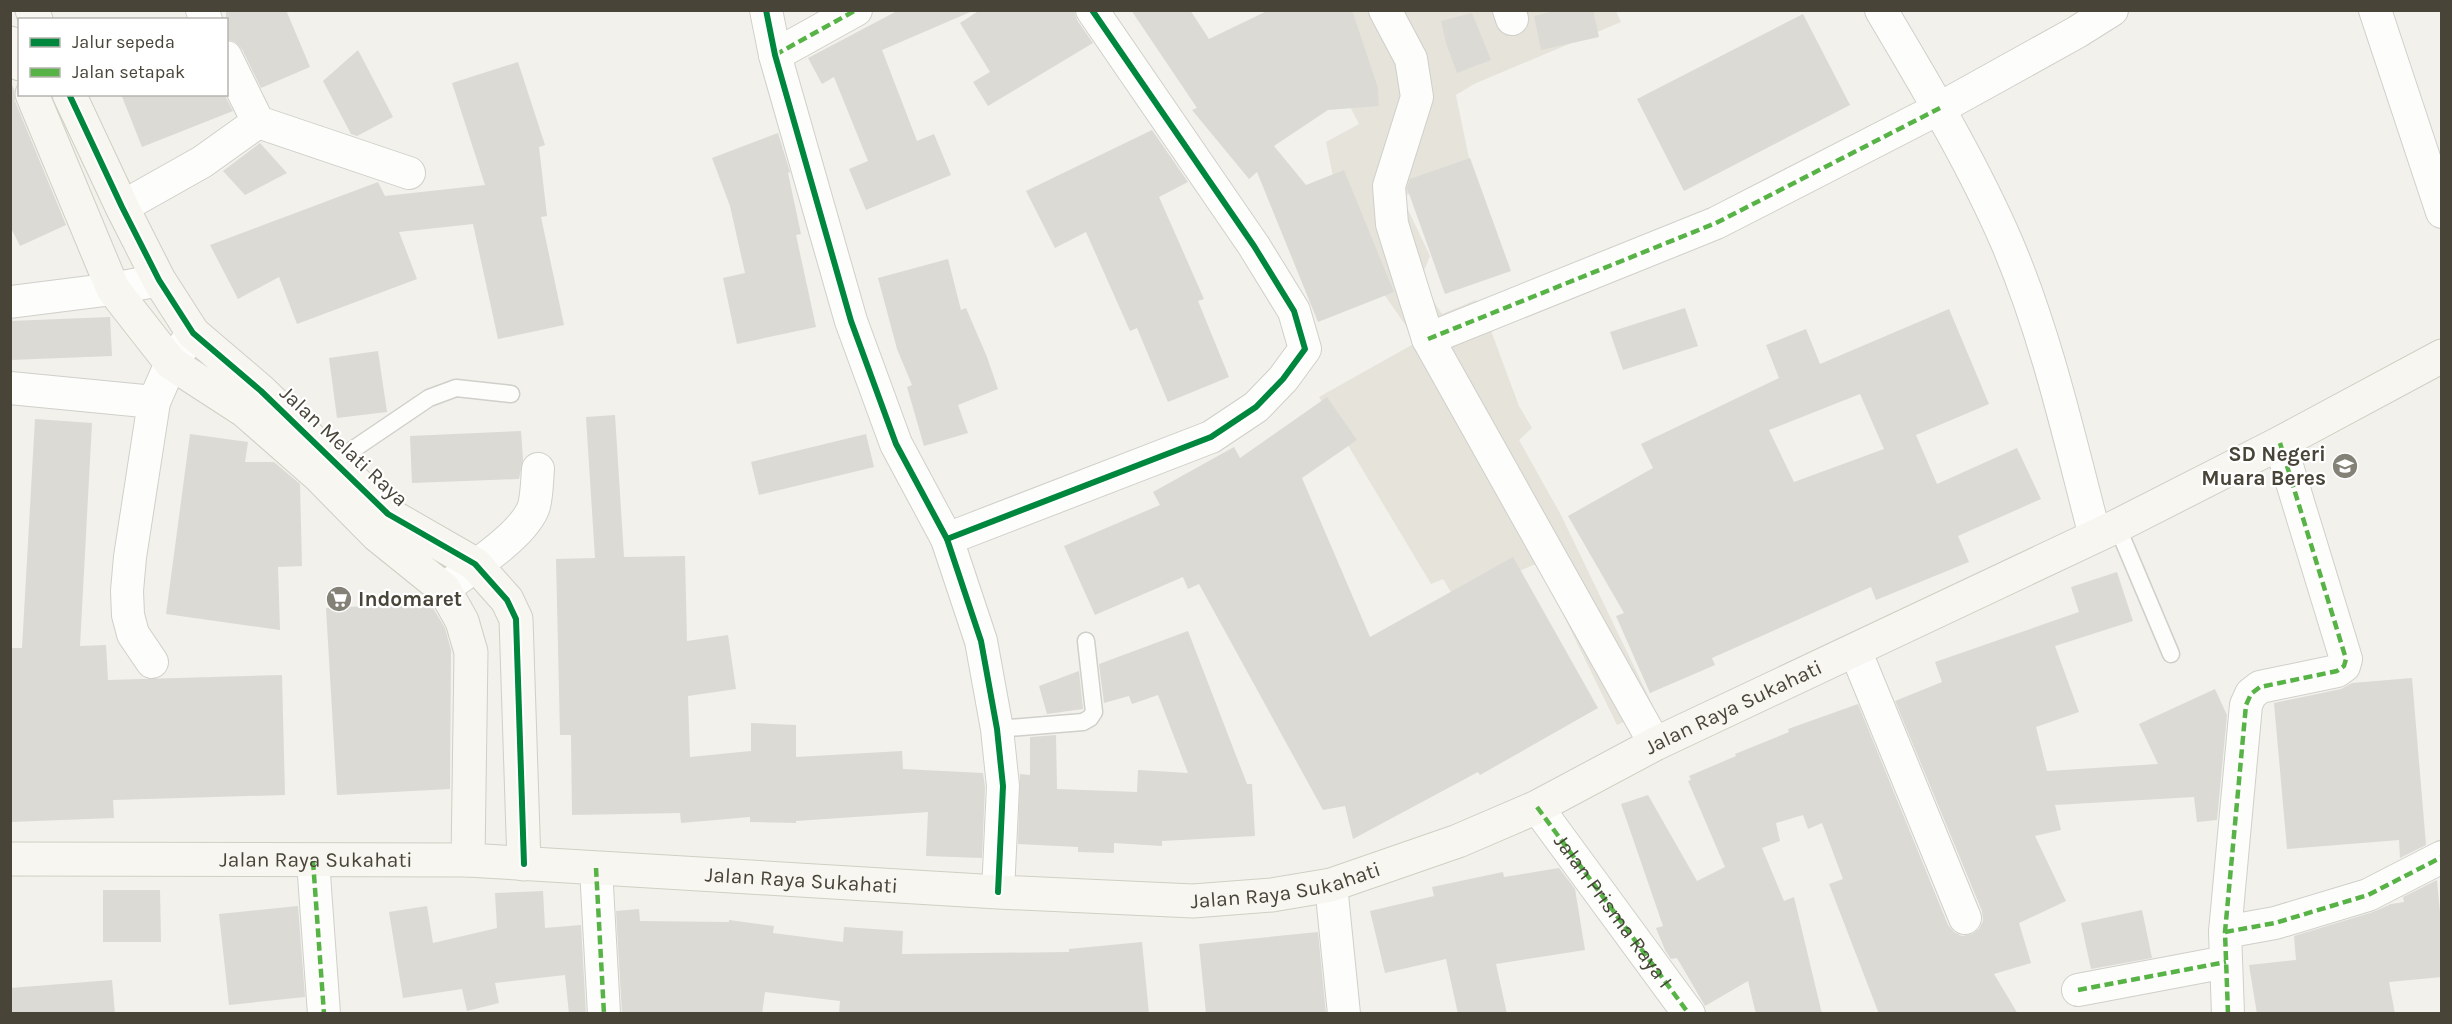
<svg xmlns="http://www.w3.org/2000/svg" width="2452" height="1024" font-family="Karla,sans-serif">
<rect width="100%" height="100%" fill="#f2f1ec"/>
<!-- residential -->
<polygon fill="#e5e3da" points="1303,11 1616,11 1621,22 1474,84 1456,95 1471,168 1402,197 1430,256 1420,281 1442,314 1476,300 1490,328 1519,406 1532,428 1519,440 1561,515 1654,708 1617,725 1538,563 1455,599 1443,579 1431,584 1319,397 1417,342 1375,281 1343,226 1326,142 1359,124 1318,45"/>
<!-- building -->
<g fill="#dbdad5" fill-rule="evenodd">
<polygon points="226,10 286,10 310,67 261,88 242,49 235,42 226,39"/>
<polygon points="899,10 975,10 882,50 917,141 934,134 951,175 866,210 849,169 868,161 834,77 822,84 808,58"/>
<polygon points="980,10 1074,10 1077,20 1093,43 988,106 973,82 990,72 960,23"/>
<polygon points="1131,10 1190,10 1209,39 1269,10 1352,10 1378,88 1379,106 1328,110 1274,146 1306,185 1344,170 1394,292 1318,322 1257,172 1249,179 1192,110 1197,108"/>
<polygon points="1558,10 1593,10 1599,37 1541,50 1534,16"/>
<polygon points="1472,13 1491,60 1457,73 1446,43 1441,21"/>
<polygon points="1803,14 1850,105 1684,191 1637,99"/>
<polygon points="358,50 393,117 357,136 351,134 323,81"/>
<polygon points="518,62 545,145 539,147 547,216 541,217 564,325 498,339 473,224 399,232 417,279 297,324 279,277 238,299 210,245 378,182 385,196 485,185 452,83"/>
<polygon points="10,81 14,89 15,101 66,225 20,246 10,226"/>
<polygon points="121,94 224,94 233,111 142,147"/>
<polygon points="1152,130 1188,182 1159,197 1204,299 1198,301 1229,377 1168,402 1137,328 1130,331 1086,232 1055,248 1026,191"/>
<polygon points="778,133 790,172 788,173 801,234 796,235 816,327 737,344 723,278 745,273 730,206 712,158"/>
<polygon points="260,143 287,173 245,195 223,171"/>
<polygon points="1470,158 1511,271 1445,294 1407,188 1410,179"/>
<polygon points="948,259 961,310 966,308 987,357 998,389 958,405 968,433 924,446 907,387 912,385 897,349 878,278"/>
<polygon points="1685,308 1698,346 1623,370 1610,332"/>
<path d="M1949,309L1989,404L1916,435L1937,484L2017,448L2041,499L1958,536L1969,562L1876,600L1871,587L1712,658L1715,665L1650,693L1616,616L1624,613L1568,516L1653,468L1641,444L1779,378L1766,345L1806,329L1820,364ZM1860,394L1884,449L1794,482L1769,430Z"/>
<polygon points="110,317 112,356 10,360 10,321"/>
<polygon points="378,351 387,412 337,418 329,358"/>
<polygon points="1327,397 1357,440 1302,478 1370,637 1513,557 1598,708 1480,775 1478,772 1353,839 1345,806 1323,810 1199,584 1188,589 1183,577 1095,615 1064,546 1160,505 1153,492 1234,447 1240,458"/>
<polygon points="615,415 624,557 685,556 687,641 728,635 736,689 688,696 690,757 751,751 751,723 796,725 796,757 902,751 903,769 983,773 985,787 982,858 926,856 928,812 796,821 796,823 750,822 750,817 681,823 680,813 572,815 571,735 560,735 556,559 595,558 586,417"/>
<polygon points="35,419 92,423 80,646 106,645 108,680 282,675 285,795 113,800 114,818 10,822 10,648 22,648"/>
<polygon points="521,431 523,460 519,479 412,483 410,436"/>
<polygon points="190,434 248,442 245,462 274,462 300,484 302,566 278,567 280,630 166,614"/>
<polygon points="866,434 874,467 759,495 751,462"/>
<polygon points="2117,572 2133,621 2055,646 2079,712 2036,727 2047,771 2158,764 2139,724 2215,689 2227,715 2217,820 2197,822 2194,797 2055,805 2061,830 2035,836 2066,901 2019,923 2031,963 1994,974 2018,1014 1879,1014 1829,884 1843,879 1822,823 1808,829 1803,815 1776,823 1780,841 1762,848 1784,901 1794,897 1822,1014 1756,1014 1748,981 1705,1006 1677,958 1671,959 1665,950 1656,928 1663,926 1621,804 1648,795 1697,881 1725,867 1688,781 1691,780 1689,776 1736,756 1735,754 1789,732 1788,729 1858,704 1948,925 1954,932 1962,936 1972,934 1979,929 1983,921 1982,911 1895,701 1942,682 1935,662 2079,612 2071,587"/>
<polygon points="430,603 445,628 451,650 450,789 337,795 326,608"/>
<polygon points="1188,631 1247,784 1252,784 1255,836 1162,841 1162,846 1114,843 1114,853 1078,852 1078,847 1018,844 1020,774 1030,775 1030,737 1056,735 1057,789 1137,792 1138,770 1188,773 1158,695 1132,704 1129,696 1104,703 1099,664"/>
<polygon points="1079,671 1083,709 1047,714 1039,686"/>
<polygon points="2412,678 2426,845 2400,858 2399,840 2287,849 2274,703 2341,689 2352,683"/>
<polygon points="1559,868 1575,889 1585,950 1496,964 1507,1014 1458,1014 1446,959 1385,973 1370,911 1434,896 1432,887 1503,872 1504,877"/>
<polygon points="2437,880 2442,934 2442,977 2389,982 2395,1014 2257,1014 2249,965 2296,960 2294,936 2373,912 2391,904 2404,902 2403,897"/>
<polygon points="103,890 160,890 161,942 103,942"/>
<polygon points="543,891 545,928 581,925 586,1014 569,1014 565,975 495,983 499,1003 467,1011 462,989 403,998 389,912 427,906 433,943 497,928 495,893"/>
<polygon points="298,906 305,997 229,1005 219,914"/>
<polygon points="639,909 640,921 729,922 729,920 774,926 773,933 843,942 844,927 903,931 902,954 1069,952 1069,949 1142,942 1149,1014 839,1014 840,1001 765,992 762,1014 622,1014 616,911"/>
<polygon points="2142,910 2152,958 2091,969 2081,923"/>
<polygon points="1318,932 1326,1014 1206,1014 1199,944"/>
<polygon points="112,980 115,1014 10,1014 10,988"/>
</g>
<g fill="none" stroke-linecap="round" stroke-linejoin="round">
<!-- lane casing -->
<g stroke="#d0cfca" stroke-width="19">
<g id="lane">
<polyline points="330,465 429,398 456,388 511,394"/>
<polyline points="2117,526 2171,654"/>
<polyline points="997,729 1083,722 1090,718 1094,712 1086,641"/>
</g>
</g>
<!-- street casing -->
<g stroke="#d0cfca" stroke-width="34">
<g id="street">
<polyline points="202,10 206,20"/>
<polyline points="766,10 775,55 851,321 896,444 947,539 981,641 997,729 1003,786 998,892"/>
<polyline points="1385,10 1411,59 1417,97 1389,186 1392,224 1428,339 1655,744"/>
<polyline points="1509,10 1512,19"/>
<path d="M1881,10C1926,86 1972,162 2007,243C2047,337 2069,437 2095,536"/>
<polyline points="2375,10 2442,212"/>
<polyline points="775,55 856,10"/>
<polyline points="226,57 258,122 409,173"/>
<polyline points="122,207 202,162 258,122"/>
<polyline points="10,302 113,289 159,280"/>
<polyline points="1428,339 1716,223 1940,108 2077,32 2112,10"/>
<polyline points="10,388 154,402"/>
<polyline points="947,539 1211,437 1256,407 1283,379 1305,349 1294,311 1254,246 1092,10"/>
<path d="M444,589C468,570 525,535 534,506C537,494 537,481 538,469"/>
<polyline points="1855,650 1965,918"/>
<polyline points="152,662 133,634 128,615 127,591 130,557 154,402 171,363 193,333"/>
<path id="s1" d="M1537,807L1689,1014"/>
<polyline points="313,861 324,1014"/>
<polyline points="596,868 604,1014"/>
<polyline points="1331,885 1344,1014"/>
<polyline points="2225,932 2275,923 2368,895 2442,857"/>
<polyline points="2078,990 2226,962"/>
<polyline points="2228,1014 2225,932 2246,705 2251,694 2260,687 2337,671 2344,666 2346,659 2280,443"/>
</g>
</g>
<!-- secondary casing -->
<g stroke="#d0cfc3" stroke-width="35">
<g id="secondary">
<polyline points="32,10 36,20"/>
<polyline points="10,43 20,64"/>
<polyline points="32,94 113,289 171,363 245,411 318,475 377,535 444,589 462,621 471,652 468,860"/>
<polyline points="69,94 122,207 159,280 193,333 261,391 388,514 475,564 507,600 516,619 524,864"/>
<path id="s2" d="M10,859L468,860L998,892L1193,901L1272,895L1331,885L1458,841L1537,807L1655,744L2117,526L2280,443L2442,356"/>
</g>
</g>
<!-- lane -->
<use href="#lane" stroke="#fdfdfc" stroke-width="16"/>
<!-- street -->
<use href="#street" stroke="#fdfdfc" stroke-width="32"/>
<!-- secondary -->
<use href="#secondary" stroke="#f7f6f0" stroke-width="33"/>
<!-- quiet -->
<g stroke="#57b346" stroke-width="4.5" stroke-dasharray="9 4.5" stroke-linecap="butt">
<polyline points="775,55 856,10"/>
<polyline points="1428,339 1716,223 1940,108"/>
<polyline points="1537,807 1689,1014"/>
<polyline points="313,861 324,1014"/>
<polyline points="596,868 604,1014"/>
<polyline points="2225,932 2275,923 2368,895 2442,857"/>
<polyline points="2078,990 2226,962"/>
<polyline points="2228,1014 2225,932 2246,705 2251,694 2260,687 2337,671 2344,666 2346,659 2280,443"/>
</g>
<!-- cycleway casing -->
<g stroke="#fff" stroke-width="10">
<g id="cycleway">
<polyline points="766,10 775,55 851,321 896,444 947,539 981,641 997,729 1003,786 998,892"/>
<polyline points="69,94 122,207 159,280 193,333 261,391 388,514 475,564 507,600 516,619 524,864"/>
<polyline points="947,539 1211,437 1256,407 1283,379 1305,349 1294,311 1254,246 1092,10"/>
</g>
</g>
<!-- cycleway -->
<use href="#cycleway" stroke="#00873e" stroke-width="6"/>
</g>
<!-- icons -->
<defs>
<g id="school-disc" transform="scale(1.35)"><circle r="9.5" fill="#848177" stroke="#fff"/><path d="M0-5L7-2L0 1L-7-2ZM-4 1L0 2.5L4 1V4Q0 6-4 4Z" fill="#fff"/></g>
<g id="supermarket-disc" transform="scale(1.35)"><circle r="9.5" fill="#848177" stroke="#fff"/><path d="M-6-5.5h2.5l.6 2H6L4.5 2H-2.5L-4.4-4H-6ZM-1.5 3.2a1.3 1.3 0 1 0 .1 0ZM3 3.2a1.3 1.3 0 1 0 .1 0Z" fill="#fff"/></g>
</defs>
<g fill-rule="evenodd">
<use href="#school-disc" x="2345" y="466"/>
<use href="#supermarket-disc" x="339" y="599"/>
</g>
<g text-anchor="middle" stroke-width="4.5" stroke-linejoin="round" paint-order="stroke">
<!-- street labels -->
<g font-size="21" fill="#484438" stroke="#fff">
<text transform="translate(344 446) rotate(43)" y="7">Jalan Melati Raya</text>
<text dy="7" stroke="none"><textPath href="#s2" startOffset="1764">Jalan Raya Sukahati</textPath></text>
<text dy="7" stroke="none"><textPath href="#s2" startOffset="306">Jalan Raya Sukahati</textPath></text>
<text dy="7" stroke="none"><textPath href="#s2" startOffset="792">Jalan Raya Sukahati</textPath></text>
<text dy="7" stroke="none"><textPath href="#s2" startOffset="1278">Jalan Raya Sukahati</textPath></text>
<text dy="7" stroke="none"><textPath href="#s1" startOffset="129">Jalan Prisma Raya I</textPath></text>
</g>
<!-- poi labels -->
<g font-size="21" font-weight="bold" fill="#484438" stroke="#fff" text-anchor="end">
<text x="2326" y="461">SD Negeri<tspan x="2326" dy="24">Muara Beres</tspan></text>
<text x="358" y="606" text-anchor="start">Indomaret</text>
</g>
</g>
<!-- border -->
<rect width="2452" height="1024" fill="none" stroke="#484438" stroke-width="24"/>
<!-- legend -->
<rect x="18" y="18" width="210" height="78" fill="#ffffff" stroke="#b6b4af" stroke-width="1.5"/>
<rect x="30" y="38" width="30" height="9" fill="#00873e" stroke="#b6b4af" stroke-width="1.5"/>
<text x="72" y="48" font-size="18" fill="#484438">Jalur sepeda</text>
<rect x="30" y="68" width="30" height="9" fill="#57b346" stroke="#b6b4af" stroke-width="1.5"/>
<text x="72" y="78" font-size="18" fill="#484438">Jalan setapak</text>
</svg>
